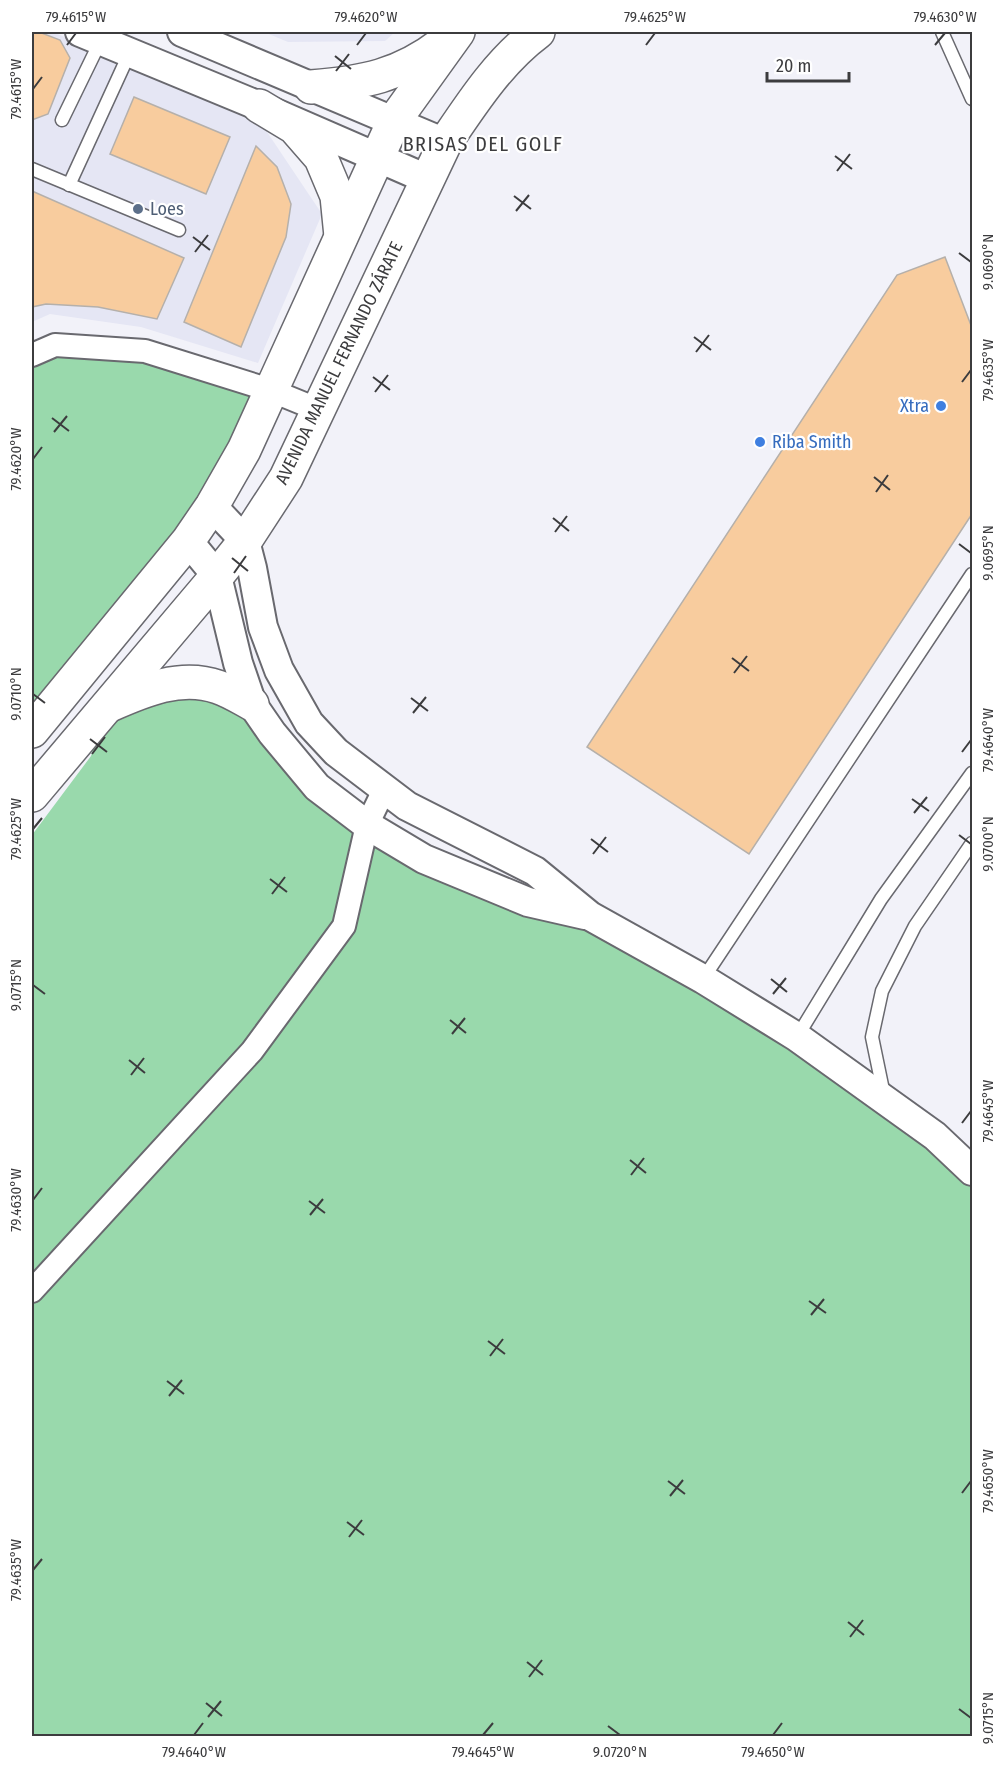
<svg xmlns="http://www.w3.org/2000/svg" width="1004" height="1768" font-family="'Fira Sans Condensed',sans-serif">
<rect width="100%" height="100%" fill="#f2f2f9"/>
<!-- built -->
<g fill="#e5e6f4">
<polygon points="32,32 53,32 261,123 322,214 258,363 141,327 50,314 32,322"/>
<polygon points="264,32 395,32 385,41 288,42"/>
</g>
<!-- green -->
<g fill="#99d9ac">
<polygon points="145,351 270,390 188,541 32,724 32,355"/>
<polygon points="220,687 367,825 590,916 972,1171 972,1736 32,1736 32,835 91,756 106,707"/>
</g>
<!-- building -->
<g fill="#f8cc9e" stroke="#b5b0ab" stroke-width="1.5">
<polygon points="32,32 39,32 60,40 70,58 48,114 32,120"/>
<polygon points="134,97 230,137 206,194 110,154"/>
<polygon points="256,146 277,167 291,204 286,237 241,347 184,322"/>
<polygon points="32,191 184,258 157,319 98,307 46,304 32,307"/>
<polygon points="945,257 972,328 972,514 749,854 587,747 897,275"/>
</g>
<g fill="none" stroke-linecap="round" stroke-linejoin="round">
<!-- service casing -->
<g stroke="#69696f" stroke-width="15">
<g id="service">
<polyline points="942,32 972,99"/>
<polyline points="62,120 101,40"/>
<polyline points="32,169 179,230"/>
<polyline points="69,185 130,52"/>
<polyline points="703,979 972,574"/>
<polyline points="797,1037 881,899 972,773"/>
<polyline points="884,1095 872,1037 882,991 915,926 972,843"/>
</g>
</g>
<!-- minor casing -->
<g stroke="#69696f" stroke-width="26">
<g id="minor">
<polyline points="32,355 55,345 145,351 270,390 319,410"/>
<polyline points="32,1291 252,1051 344,926 367,825 384,790"/>
</g>
</g>
<!-- tertiary casing -->
<g stroke="#69696f" stroke-width="32">
<g id="tertiary">
<polyline points="80,32 259,106 427,179"/>
<polyline points="182,32 445,143"/>
<polyline points="212,506 245,541 252,568 263,627 279,670 309,723 336,752 407,806 535,871 590,916 703,979 797,1037 935,1136 972,1171"/>
<polyline points="188,541 217,576 238,663 252,704 272,733 317,787 367,825 424,859 528,902 585,915"/>
</g>
</g>
<!-- primary casing -->
<g stroke="#69696f" stroke-width="36">
<g id="primary">
<path d="M311,87C363,83 400,76 443,43"/>
<polyline points="259,106 294,127 321,158 337,196 341,236"/>
<path d="M110,705C144,690 181,674 218,687C230,691 241,698 252,704"/>
<polyline points="32,731 188,541 212,506 244,450 394,121 458,32"/>
<path d="M32,795L217,576L245,541L286,478L445,143C472,103 499,61 538,32"/>
</g>
</g>
<!-- service -->
<use href="#service" stroke="#fff" stroke-width="12"/>
<!-- minor -->
<use href="#minor" stroke="#fff" stroke-width="22"/>
<!-- tertiary -->
<use href="#tertiary" stroke="#fff" stroke-width="28"/>
<!-- primary -->
<use href="#primary" stroke="#fff" stroke-width="33"/>
</g>
<!-- ticks -->
<path fill="none" stroke="#3c3c3e" stroke-width="2" d="M67,45L76,33M357,45L366,33M646,45L655,33M935,45L945,33M335,56L351,69M336,71L349,54M33,89L42,77M835,156L852,169M837,171L850,154M514,196L531,209M516,211L529,195M193,237L210,250M195,252L208,235M959,253L971,262M694,337L711,350M696,352L709,335M373,377L390,390M962,382L971,370M375,392L388,375M52,418L69,431M54,432L67,416M33,459L42,447M874,477L890,490M876,492L888,475M553,518L569,531M555,532L567,516M959,544L971,553M232,558L248,571M234,573L246,556M732,658L749,671M734,673L747,656M33,694L45,703M411,698L428,711M413,713L426,697M90,739L107,752M962,752L971,740M92,754L105,737M912,799L929,811M914,813L927,797M33,829L42,818M959,835L971,844M591,839L608,852M593,854L606,837M270,879L287,892M272,894L285,877M771,979L787,992M33,985L45,994M773,994L786,978M450,1020L466,1033M452,1034L465,1018M129,1060L145,1073M131,1075L144,1058M962,1123L971,1111M630,1160L646,1173M631,1175L644,1158M33,1200L42,1188M309,1201L325,1213M310,1215L323,1199M809,1301L826,1313M811,1315L824,1299M488,1341L505,1354M490,1356L503,1339M167,1381L184,1394M169,1396L182,1380M668,1481L685,1494M962,1493L971,1481M670,1496L683,1480M347,1522L364,1535M349,1537L362,1520M33,1570L42,1559M848,1622L864,1635M850,1637L863,1620M527,1662L543,1675M529,1677L542,1660M206,1703L222,1716M959,1709L971,1718M208,1717L221,1701M608,1726L620,1735M194,1735L203,1723M483,1735L493,1723M773,1735L782,1723"/>
<!-- markers -->
<circle fill="#5c6f8a" stroke="#fff" stroke-width="2" cx="138" cy="209" r="6"/>
<g fill="#3f7fe0" stroke="#fff" stroke-width="2">
<circle cx="941" cy="406" r="6"/>
<circle cx="760" cy="442" r="6"/>
</g>
<g text-anchor="middle" stroke-width="4.5" stroke-linejoin="round" paint-order="stroke">
<!-- service labels -->
<g font-size="18" fill="#4e5e75" stroke="#fff" text-anchor="start">
<text x="150" y="215">Loes</text>
</g>
<!-- street labels -->
<g font-size="18" fill="#3c3c3e" stroke="#fff">
<text transform="translate(339 363) rotate(-64)" y="6">AVENIDA MANUEL FERNANDO ZÁRATE</text>
</g>
<!-- shop labels -->
<g font-size="18" fill="#366cbe" stroke="#fff" text-anchor="end">
<text x="929" y="412">Xtra</text>
<text x="772" y="448" text-anchor="start">Riba Smith</text>
</g>
<!-- neighbourhood labels -->
<g font-size="20" letter-spacing="1.5" fill="#3c3c3e" stroke="#fff">
<text x="483" y="151">BRISAS DEL GOLF</text>
</g>
</g>
<!-- border -->
<rect width="1004" height="1768" fill="none" stroke="#ffffff" stroke-width="66"/>
<!-- scale -->
<path d="M767 72v9h82v-9" fill="none" stroke="#3c3c3e" stroke-width="3"/>
<text x="776" y="72" font-size="18" fill="#3c3c3e" stroke="#ffffff" stroke-width="4.5" paint-order="stroke">20 m</text>
<rect x="33" y="33" width="938" height="1702" fill="none" stroke="#3c3c3e" stroke-width="2"/>
<g font-size="15" text-anchor="middle" fill="#3c3c3e">
<text x="76" y="22">79.4615°W</text>
<text x="366" y="22">79.4620°W</text>
<text x="655" y="22">79.4625°W</text>
<text x="945" y="22">79.4630°W</text>
<text transform="translate(16 89) rotate(-90)" y="5">79.4615°W</text>
<text transform="translate(988 262) rotate(-90)" y="5">9.0690°N</text>
<text transform="translate(988 370) rotate(-90)" y="5">79.4635°W</text>
<text transform="translate(16 459) rotate(-90)" y="5">79.4620°W</text>
<text transform="translate(988 553) rotate(-90)" y="5">9.0695°N</text>
<text transform="translate(16 694) rotate(-90)" y="5">9.0710°N</text>
<text transform="translate(988 740) rotate(-90)" y="5">79.4640°W</text>
<text transform="translate(16 829) rotate(-90)" y="5">79.4625°W</text>
<text transform="translate(988 844) rotate(-90)" y="5">9.0700°N</text>
<text transform="translate(16 985) rotate(-90)" y="5">9.0715°N</text>
<text transform="translate(988 1111) rotate(-90)" y="5">79.4645°W</text>
<text transform="translate(16 1200) rotate(-90)" y="5">79.4630°W</text>
<text transform="translate(988 1481) rotate(-90)" y="5">79.4650°W</text>
<text transform="translate(16 1570) rotate(-90)" y="5">79.4635°W</text>
<text transform="translate(988 1718) rotate(-90)" y="5">9.0715°N</text>
<text x="194" y="1757">79.4640°W</text>
<text x="483" y="1757">79.4645°W</text>
<text x="620" y="1757">9.0720°N</text>
<text x="773" y="1757">79.4650°W</text>
</g>
</svg>
